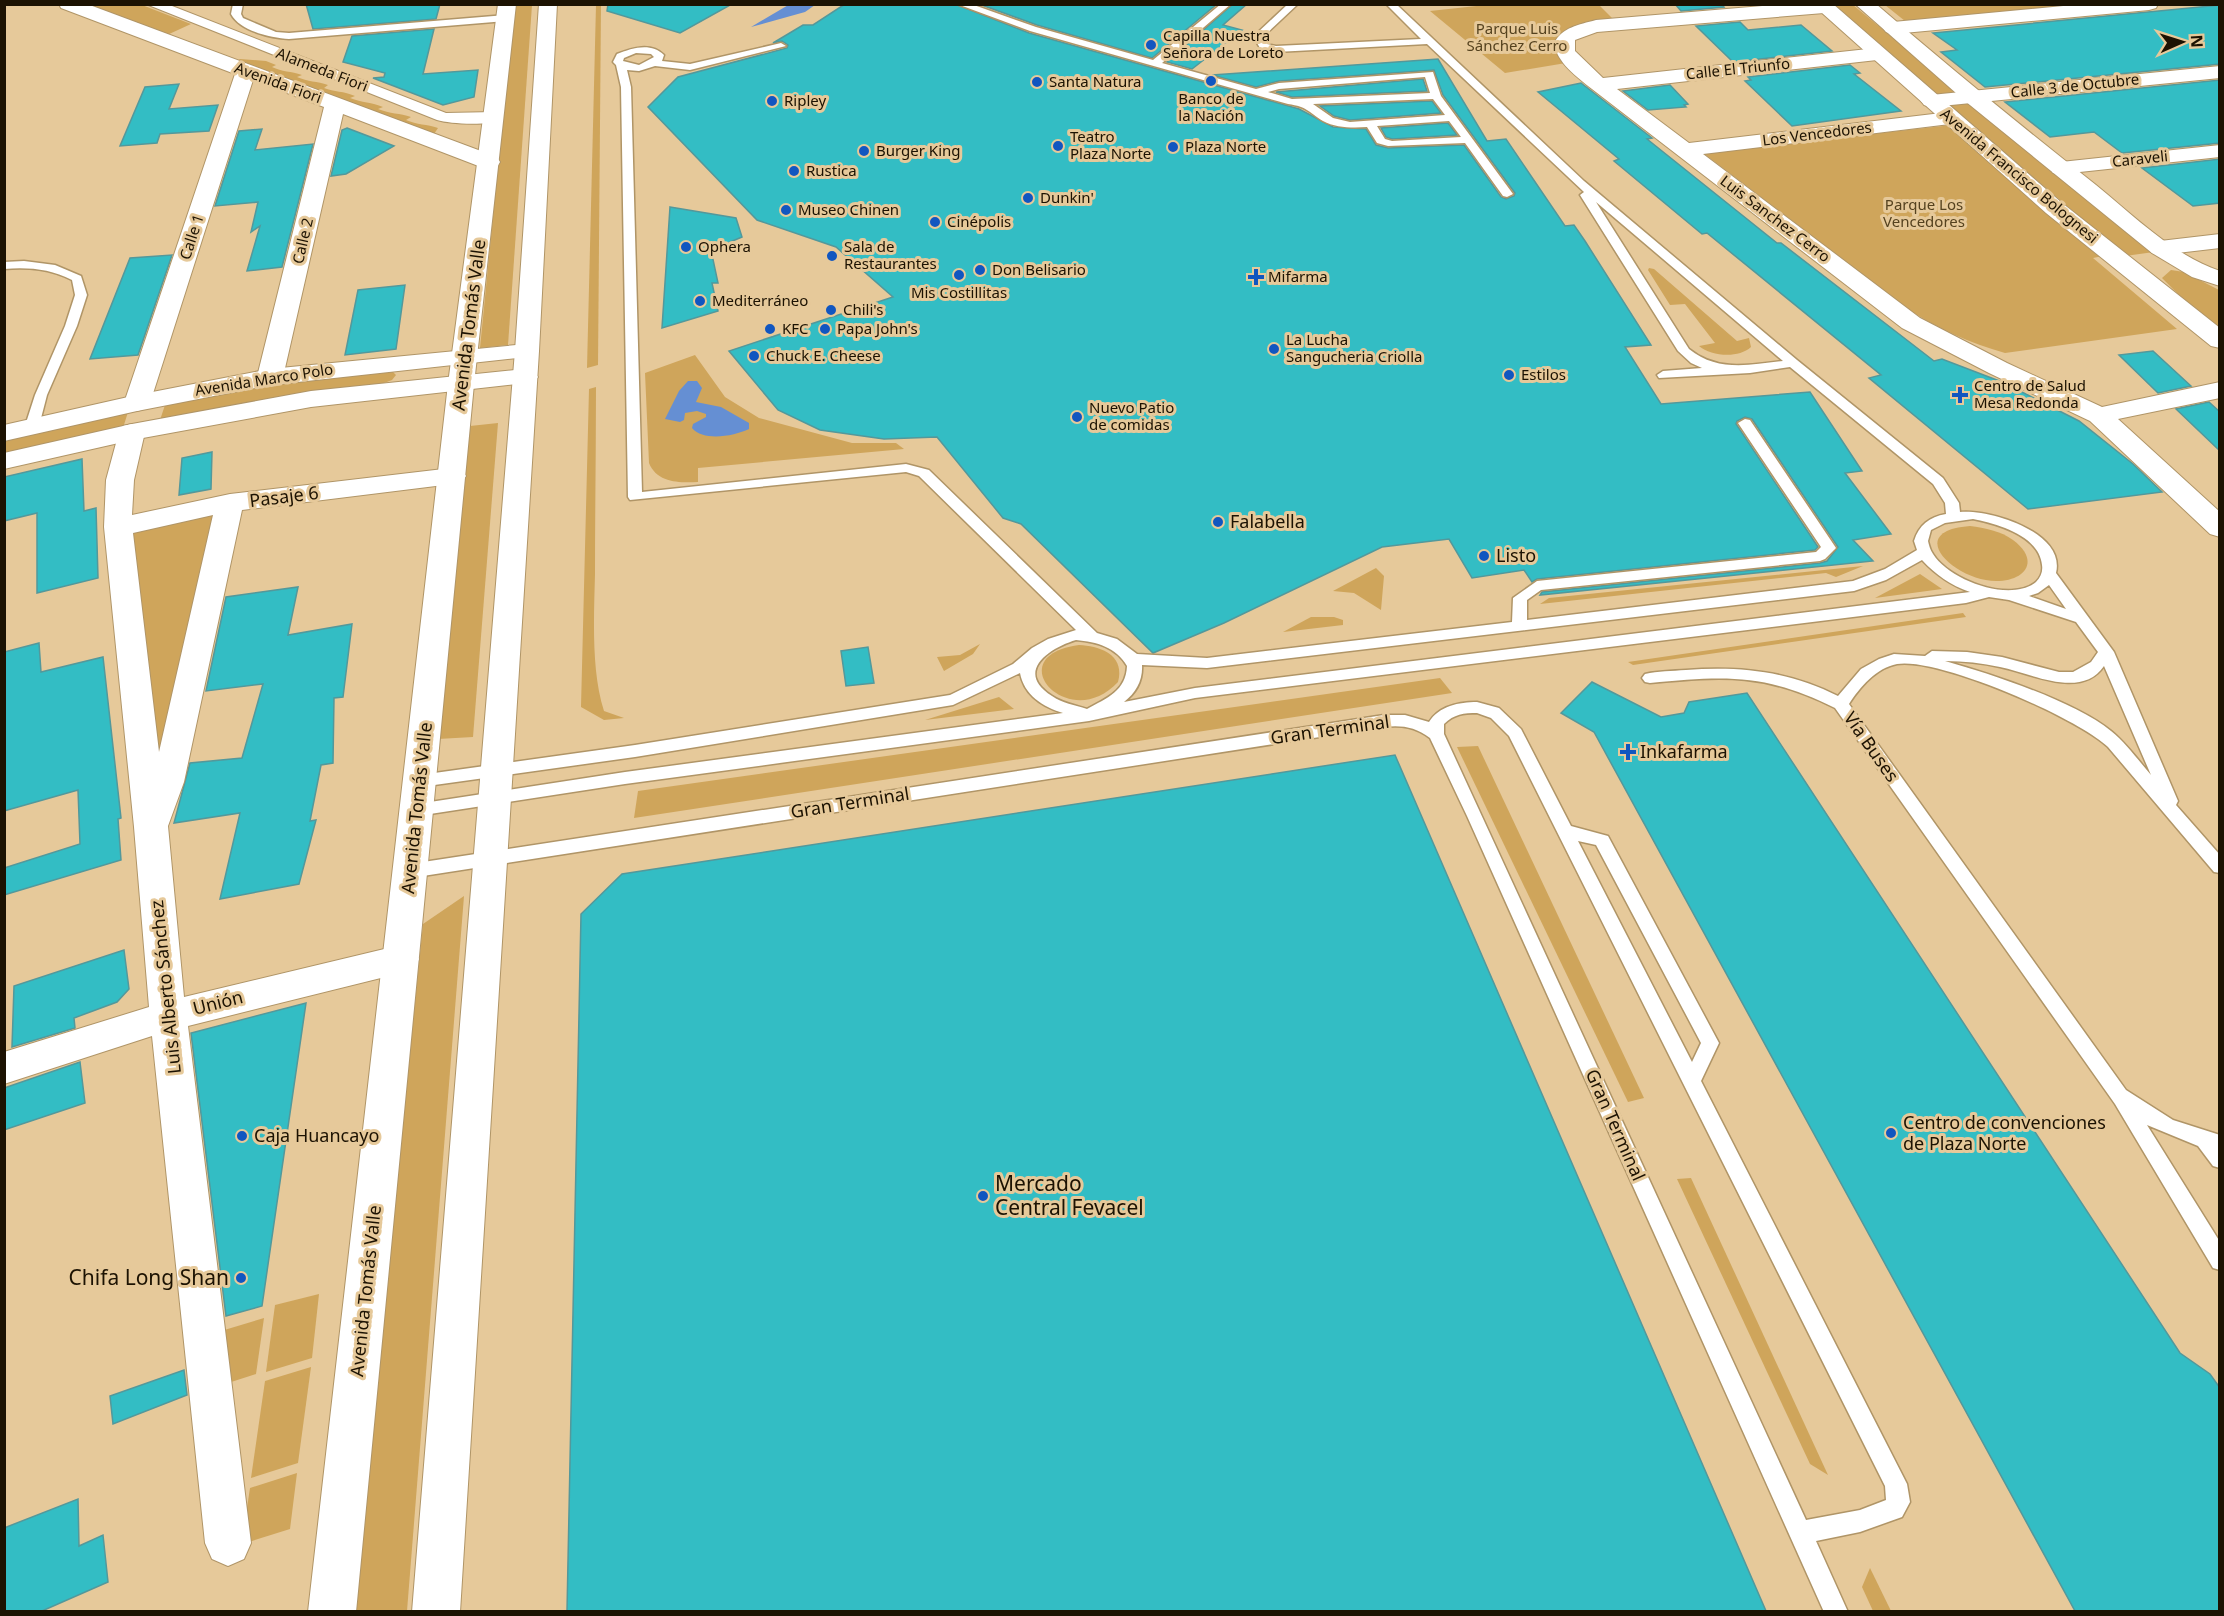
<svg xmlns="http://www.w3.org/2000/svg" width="2224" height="1616" font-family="'Noto Sans',sans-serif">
<rect width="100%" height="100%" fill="#e6c99a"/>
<!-- green -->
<g fill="#cfa55b">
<polygon points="601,4 598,365 587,368 596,5"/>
<polygon points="1495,4 1599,5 1618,24 1575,31 1572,62 1505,73 1430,11"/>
<polygon points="85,5 142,5 191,24 167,35"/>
<polygon points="514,5 532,5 508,345 480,348"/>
<polygon points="1833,5 1853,5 2154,252 2125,256"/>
<polygon points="1885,5 2137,5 1910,25"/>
<path d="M240,59L266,61L276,65L272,67C282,72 291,71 302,75L297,77C308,82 317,81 328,85L324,88C334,92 344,91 355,96L350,98C362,103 372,102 383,107L378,109C390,114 400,113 411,117L406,120C417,125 427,124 438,128L434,134L237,61Z"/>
<path d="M1952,125L2103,256L2093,258L2177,329L2005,353C1970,343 1938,329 1908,309L1703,153Z"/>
<path d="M1649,268L1654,269L1737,341L1749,338L1751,347C1738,359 1711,356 1699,346L1715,343L1685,304L1670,305L1648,270Z"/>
<polygon points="2171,270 2184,272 2219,290 2219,328 2179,295 2162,278"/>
<path d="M695,355L725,397L759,418L852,443H896L904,449L698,468V482C680,483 657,483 649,463L645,373Z"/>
<polygon points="393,372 396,375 392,380 384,383 272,398 160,420 165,405 266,385"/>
<path d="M596,387C596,449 595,512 595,574C594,616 591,671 604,711L624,718L604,720L581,707L589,389Z"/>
<polygon points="128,412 123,428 5,455 4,441"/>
<polygon points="498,423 473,737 438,739 470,426"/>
<polygon points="215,513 158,787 129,536 133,532"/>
<path d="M1970,526C1985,528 2001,531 2013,540C2041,561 2025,581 1996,581C1955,581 1902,531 1970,526Z"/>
<polygon points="1863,566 1836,577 1826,573 1540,604 1549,598"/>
<polygon points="1376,568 1384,576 1381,610 1354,593 1333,591"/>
<polygon points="1920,574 1942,589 1875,598"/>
<polygon points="1963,613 1966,617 1633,665 1628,662"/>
<polygon points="1311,617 1334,617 1343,620 1343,625 1283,632"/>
<polygon points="980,644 973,654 944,671 937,657 960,655"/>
<path d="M1079,645C1102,646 1125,656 1118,682C1069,735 997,656 1079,645Z"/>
<polygon points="1440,678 1452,693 634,818 638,791"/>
<polygon points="999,697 1014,709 925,720"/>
<polygon points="1478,746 1644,1098 1628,1102 1457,747"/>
<polygon points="464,896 407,1611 353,1612 423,924"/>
<polygon points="1691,1178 1828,1475 1810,1464 1677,1179"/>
<polygon points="319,1294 312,1358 266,1372 275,1305"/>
<polygon points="264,1318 256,1374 228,1383 221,1331"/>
<polygon points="311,1367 298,1463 251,1478 265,1381"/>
<polygon points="297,1473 290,1529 252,1541 242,1541 250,1488"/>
<polygon points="1870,1568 1891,1611 1873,1611 1862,1587"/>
</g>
<!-- water -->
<g fill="#658fd3">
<polygon points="790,4 815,5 805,12 751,27"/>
<path d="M688,381H697L702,388L696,402L721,407L749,423V429C734,436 704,442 692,428L693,424L706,417V414L697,411L685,413L684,420L680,422L665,419L679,391Z"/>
</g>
<!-- building -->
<g fill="#33bdc4" stroke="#53989b" stroke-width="1.5">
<polygon points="306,4 440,4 436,19 313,29"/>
<polygon points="608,4 732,4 680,33 607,11"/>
<polygon points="845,4 955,4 1029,33 1299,109 1333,127 1366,129 1376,145 1388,148 1464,145 1501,197 1506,199 1514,196 1515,193 1443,95 1434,70 1279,81 1256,87 1212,75 1438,59 1487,141 1506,139 1565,226 1574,225 1585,241 1651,345 1625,347 1661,404 1810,392 1862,471 1845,473 1891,534 1853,540 1873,561 1540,595 1542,592 1820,563 1827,561 1838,547 1752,419 1745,417 1737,421 1736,424 1818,547 1815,550 1537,579 1532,582 1524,570 1472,578 1449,539 1382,547 1224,623 1153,653 1021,524 1003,518 937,437 884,439 820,430 778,410 729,351 893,297 836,247 757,220 648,107 678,77 787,48 788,45 782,41 773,43 803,25 813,25"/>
<polygon points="979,4 1217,4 1152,58 1037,25"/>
<polygon points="1233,4 1247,4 1223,25 1242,30 1192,69 1167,62"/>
<polygon points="1675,4 1722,4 1724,7 1681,11"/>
<polygon points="2220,5 2220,64 1985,87 1941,52 1957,50 1933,33"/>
<polygon points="1740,22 1748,30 1801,25 1832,51 1733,62 1696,26"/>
<polygon points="434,29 423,74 478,70 474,97 443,105 373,78 384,77 385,73 343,62 352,36"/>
<polygon points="1850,65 1860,73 1854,74 1901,111 1792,126 1745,81 1751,80 1748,77"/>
<polygon points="1423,79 1427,91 1292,97 1276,92"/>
<polygon points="2220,80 2220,143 2122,153 2094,132 2050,137 2005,102"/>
<polygon points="1581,83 1652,138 1647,139 1777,243 1781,243 1934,361 1942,359 2002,382 2079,421 2133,464 2162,492 2028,509 1869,378 1881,375 1707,233 1702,234 1614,161 1619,159 1538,92"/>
<polygon points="179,84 169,109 218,105 209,131 160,134 157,143 120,146 145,87"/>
<polygon points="1670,85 1688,104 1684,105 1686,107 1648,110 1623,91"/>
<polygon points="1432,101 1441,113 1350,120 1334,116 1320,106"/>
<polygon points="1448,123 1457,135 1392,139 1386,137 1381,128"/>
<polygon points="347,128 394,146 346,174 331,176 342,130"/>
<polygon points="262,129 255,150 313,144 282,267 247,271 260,226 251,232 258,202 215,206 239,131"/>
<polygon points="2220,159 2220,203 2193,206 2142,168"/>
<polygon points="670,207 736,218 742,237 711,250 718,283 712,283 718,311 662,328"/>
<polygon points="172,255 138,355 90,359 130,258"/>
<polygon points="405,285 396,349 345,355 358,290"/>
<polygon points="2153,351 2191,386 2158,393 2119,355"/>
<polygon points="2209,402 2220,412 2220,451 2176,409"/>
<polygon points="212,452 211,489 179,495 182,458"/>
<polygon points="82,459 84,511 96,508 98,578 37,593 37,513 4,521 4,477"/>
<polygon points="298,587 288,635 352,624 343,697 334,698 333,763 321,765 310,821 316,820 299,884 220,899 240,813 174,823 190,763 242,758 263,684 206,691 226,597"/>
<polygon points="39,643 41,672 103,657 121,818 118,819 121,860 4,895 4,868 80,844 78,790 4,811 4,652"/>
<polygon points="868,647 874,683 846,686 841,651"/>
<polygon points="1592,682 1661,717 1684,713 1689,702 1747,693 2180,1353 2210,1374 2220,1388 2220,1611 2075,1611 1594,732 1561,713"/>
<polygon points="1395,755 1766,1611 567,1611 581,914 622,874"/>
<polygon points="124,950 129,989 117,1002 74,1018 75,1028 12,1047 14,986"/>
<polygon points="306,1003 262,1306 226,1316 191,1033"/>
<polygon points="80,1062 85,1103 4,1130 4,1088"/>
<polygon points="184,1370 187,1395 113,1424 110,1396"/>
<polygon points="78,1499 79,1546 103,1535 108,1582 42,1611 4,1611 4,1528"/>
</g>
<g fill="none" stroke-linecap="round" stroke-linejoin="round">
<!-- service casing -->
<g stroke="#b09567" stroke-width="3">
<g id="service">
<path d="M233,4H243L241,14L243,18L276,32L289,33L506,15L511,18L506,21L289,39C271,38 240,31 231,14Z"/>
<path d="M957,4H971L1036,27L1153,60L1221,4H1231L1162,63L1256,89L1279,83L1433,72L1441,96L1513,194L1507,197L1503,196L1465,143L1388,146L1377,143L1367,127C1353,128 1336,128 1323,121C1307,111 1308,107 1288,104L1030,31ZM1425,77L1430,93L1292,99L1268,92L1279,89ZM1433,99L1445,115L1350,122L1333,118L1313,104ZM1449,121L1461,137L1392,141L1385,139L1377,126Z"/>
<path d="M1288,4H1298L1265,35L1267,44L1276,46L1421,39L1386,4H1396L1584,181L1797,360L1943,478L1959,503L1960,512C1989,509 2066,532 2056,573L2114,652L2178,801L2176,805L2220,855V873L2214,872L2108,747C2078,718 1938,657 1897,664C1876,668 1860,687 1849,704L2126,1090L2173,1120L2220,1135V1168L2213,1166L2198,1146L2147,1125L2220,1242V1270L2213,1268L2115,1104L1835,708C1766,673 1725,676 1650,683L1645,682L1642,678L1645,674C1658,671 1672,671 1686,670C1740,666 1789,671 1838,696L1861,669L1879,659L1894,654L1925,656L1932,651L1967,652L2002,657L2059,672H2073L2091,662L2098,652L2076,622L2009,600L1989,597L1966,603L1195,698L1089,721L625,784L417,816L411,814L409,810L411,806L417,804L625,772L1063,713C1043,707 1024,695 1020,673L953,705L635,757L420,787L414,785L412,781L414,777L420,775L635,745L950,695L1013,664L1032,648L1048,639L1076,630L919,476L906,472L630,500L628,497L621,87L616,65L613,62L617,54C632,48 651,42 664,55L662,61L690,64L781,43L786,46L690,70L655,66L639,71L627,70L631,87L642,492L906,464L929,470L1097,633L1117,639L1137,654L1207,658L1512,622L1513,598L1537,581L1816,552L1821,547L1738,423L1745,419L1750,420L1834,545L1836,548L1825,559L1820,561L1541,590L1527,600V620L1853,581L1885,569L1917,550L1914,541C1919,525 1929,517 1946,514L1945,503L1933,484L1790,367L1750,373L1659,378L1657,375L1663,371L1702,368L1691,363L1678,351L1580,195L1584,192L1427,44L1276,52L1260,48L1254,38L1256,34ZM636,53L651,54L654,57L639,65L623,61L624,58ZM1596,202L1783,361C1749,365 1717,372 1689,349ZM1973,519C1997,524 2039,535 2042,565C2043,571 2041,577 2036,582C2010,603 1949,580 1933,554C1930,550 1929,545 1928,541L1931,530L1945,523ZM1922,560C1936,575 1950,585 1970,592L1195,688L1124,702C1136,693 1143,680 1142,665L1207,668L1854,591L1886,580ZM2049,585L2066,609L2029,596L2038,593ZM1076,640C1097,642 1116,647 1127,666C1126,691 1107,698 1087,709C1075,705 1062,703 1052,696C1014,672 1049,648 1076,640ZM1945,661C1964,661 1982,663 2000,667C2031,673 2081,700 2104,666L2151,775C2138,760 2126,743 2111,731C2074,701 1991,674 1945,661Z"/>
<path d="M24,261L55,265L81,276L87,295L77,326L47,395L39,426L32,430L25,426L35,395L65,326L75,295L72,280C50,269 29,267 4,269V262Z"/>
<path d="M1477,702L1499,708L1521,729L1571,826L1608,836L1719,1043L1701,1081L1907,1484L1910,1502L1902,1517L1860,1532L1816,1541L1848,1612H1824L1467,816L1430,738C1415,727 1402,725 1384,727L410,878L404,876L401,871L404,866L410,864L1384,715H1405L1429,722C1439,706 1459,702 1477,702ZM1477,713L1491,718L1509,736L1885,1486L1886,1500L1860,1510L1806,1520L1444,734V724C1454,714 1464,713 1477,713ZM1578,841L1596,845L1701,1043L1692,1062Z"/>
</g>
</g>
<!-- pedestrian casing -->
<g stroke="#b09567" stroke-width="2">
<path id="pedestrian" d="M146,4H167L446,113L495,112L503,117C494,127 451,124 437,120Z"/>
</g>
<!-- minor casing -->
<g stroke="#b09567" stroke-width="2">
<g id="minor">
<polygon points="59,4 87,4 497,157 500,162 497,167 489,168 481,167 343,114 283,377 279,382 270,385 261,382 257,377 324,107 253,80 150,403 146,408 137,411 128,408 124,403 235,74 61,8"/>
<path d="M1786,4H1832L1833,7L1831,11L1824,13L1597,32L1575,40V51L1603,78L1877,48L1884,50L1887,54L1884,58L1877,60L1617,89L1689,143L1950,112L1957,114L1960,118L1957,122L1950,124L1703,154L1920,318L2007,363L2102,407L2220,382V398L2118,419L2220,512V537L2210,534L2090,421L1989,373L1902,328L1592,89C1577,77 1557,63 1554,43C1563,27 1578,25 1596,20Z"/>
<polygon points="2084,4 2158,4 2156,8 2149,10 1893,34 1886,32 1883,28 1886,24 1893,22"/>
<polygon points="2220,66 2220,78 1931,107 1924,105 1921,101 1924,97 1931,95"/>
<polygon points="2220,145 2220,157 2061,174 2053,173 2050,168 2053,163 2061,162"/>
<polygon points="2220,234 2220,248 2160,255 2152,253 2148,248 2152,243 2160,241"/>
<path d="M132,424L141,426L145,432L134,480L132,515L230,494L452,468L462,470L466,476L462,482L452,484L242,510L184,782L168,826L184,997L401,945L414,949L419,959L414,969L401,973L188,1026L251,1543L244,1559L228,1566L212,1559L205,1543L152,1036L4,1084V1052L149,1007L134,827L104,527L106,480L119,432L123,426ZM213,515L159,752L133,533Z"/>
</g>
</g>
<!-- tertiary casing -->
<g stroke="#b09567" stroke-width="2">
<g id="tertiary">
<polygon points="527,344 536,346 539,351 536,356 270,385 137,411 4,441 4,425 137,395 270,369"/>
<polygon points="525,369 534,372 538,377 534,382 311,407 132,440 4,469 4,453 132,424 311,391"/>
</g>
</g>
<!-- secondary casing -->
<g stroke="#b09567" stroke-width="2">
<g id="secondary">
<polygon points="1812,4 1833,4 2062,203 2220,328 2220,348 2211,346 2046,213"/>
<path d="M1855,4H1876C1948,66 2021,126 2096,185C2134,216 2173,255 2220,271V286L2192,277L2152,253L1965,101Z"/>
</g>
</g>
<!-- primary casing -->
<g stroke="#b09567" stroke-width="2">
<g id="primary">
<polygon points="498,4 516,4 474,384 356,1612 308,1612 448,384"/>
<polygon points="539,4 557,4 539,351 460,1612 412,1612 515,351"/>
</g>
</g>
<!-- service -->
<use href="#service" fill="#fff" fill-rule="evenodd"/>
<!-- pedestrian -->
<use href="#pedestrian" fill="#fff" fill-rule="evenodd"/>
<!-- minor -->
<use href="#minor" fill="#fff" fill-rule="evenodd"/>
<!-- tertiary -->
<use href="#tertiary" fill="#fff" fill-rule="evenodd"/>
<!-- secondary -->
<use href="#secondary" fill="#fff" fill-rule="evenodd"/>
<!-- primary -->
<use href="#primary" fill="#fff" fill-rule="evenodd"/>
</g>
<!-- markers -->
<g fill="#1156c0" stroke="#e6c99a" stroke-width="2">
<circle cx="1151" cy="45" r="6"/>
<circle cx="1211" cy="81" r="6"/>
<circle cx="1037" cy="82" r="6"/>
<circle cx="772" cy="101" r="6"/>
<circle cx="1058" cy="146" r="6"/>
<circle cx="1173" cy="147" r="6"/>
<circle cx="864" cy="151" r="6"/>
<circle cx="794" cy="171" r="6"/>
<circle cx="1028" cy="198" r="6"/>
<circle cx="786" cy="210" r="6"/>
<circle cx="935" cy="222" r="6"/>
<circle cx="686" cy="247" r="6"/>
<circle cx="832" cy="256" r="6"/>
<circle cx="980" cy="270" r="6"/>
<circle cx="959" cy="275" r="6"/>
<path d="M1253 268h6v6h6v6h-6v6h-6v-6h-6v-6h6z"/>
<circle cx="700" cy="301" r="6"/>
<circle cx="831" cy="310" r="6"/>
<circle cx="770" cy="329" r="6"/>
<circle cx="825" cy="329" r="6"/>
<circle cx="1274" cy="349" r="6"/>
<circle cx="754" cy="356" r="6"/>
<circle cx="1509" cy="375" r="6"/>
<path d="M1957 386h6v6h6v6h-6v6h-6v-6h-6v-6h6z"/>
<circle cx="1077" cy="417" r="6"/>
<circle cx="1218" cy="522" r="6"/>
<circle cx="1484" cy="556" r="6"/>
<path d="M1625 743h6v6h6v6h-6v6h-6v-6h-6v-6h6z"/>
<circle cx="1891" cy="1133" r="6"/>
<circle cx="242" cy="1136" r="6"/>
<circle cx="983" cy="1196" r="6"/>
<circle cx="241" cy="1278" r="6"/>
</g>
<g text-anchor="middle" stroke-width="6" stroke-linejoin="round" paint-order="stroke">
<!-- far-park labels -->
<g font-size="15" fill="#55421f" stroke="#e6c99a">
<text x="1517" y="34">Parque Luis<tspan x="1517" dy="17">Sánchez Cerro</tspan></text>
<text x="1924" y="210">Parque Los<tspan x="1924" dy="17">Vencedores</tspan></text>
</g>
<!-- far-poi labels -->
<g font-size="15" fill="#1c1202" stroke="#e6c99a" text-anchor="start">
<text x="1163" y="41">Capilla Nuestra<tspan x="1163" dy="17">Señora de Loreto</tspan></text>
<text x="1049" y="87">Santa Natura</text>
<text x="1211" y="104" text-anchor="middle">Banco de<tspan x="1211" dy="17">la Nación</tspan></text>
<text x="784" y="106">Ripley</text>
<text x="1070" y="142">Teatro<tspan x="1070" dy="17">Plaza Norte</tspan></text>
<text x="1185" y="152">Plaza Norte</text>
<text x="876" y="156">Burger King</text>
<text x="806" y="176">Rustica</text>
<text x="1040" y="203">Dunkin'</text>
<text x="798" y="215">Museo Chinen</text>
<text x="947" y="227">Cinépolis</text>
<text x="698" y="252">Ophera</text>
<text x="844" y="252">Sala de<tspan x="844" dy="17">Restaurantes</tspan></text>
<text x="992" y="275">Don Belisario</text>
<text x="1268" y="282">Mifarma</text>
<text x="959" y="298" text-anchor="middle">Mis Costillitas</text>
<text x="712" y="306">Mediterráneo</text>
<text x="843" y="315">Chili's</text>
<text x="782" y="334">KFC</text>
<text x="837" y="334">Papa John's</text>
<text x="1286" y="345">La Lucha<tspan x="1286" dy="17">Sangucheria Criolla</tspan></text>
<text x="766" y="361">Chuck E. Cheese</text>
<text x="1521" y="380">Estilos</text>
<text x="1974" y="391">Centro de Salud<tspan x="1974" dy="17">Mesa Redonda</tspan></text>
<text x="1089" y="413">Nuevo Patio<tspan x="1089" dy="17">de comidas</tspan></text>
</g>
<!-- far-street labels -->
<g font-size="15" fill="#1c1202" stroke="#e6c99a">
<text transform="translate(1738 69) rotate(-6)" y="5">Calle El Triunfo</text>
<text transform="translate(322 70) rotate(21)" y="5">Alameda Fiori</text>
<text transform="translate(278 83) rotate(20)" y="5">Avenida Fiori</text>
<text transform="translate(2075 86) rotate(-6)" y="5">Calle 3 de Octubre</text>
<text transform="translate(1817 134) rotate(-7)" y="5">Los Vencedores</text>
<text transform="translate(2140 159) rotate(-6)" y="5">Caraveli</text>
<text transform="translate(2019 176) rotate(40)" y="5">Avenida Francisco Bolognesi</text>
<text transform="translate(1775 219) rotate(37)" y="5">Luis Sanchez Cerro</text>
<text transform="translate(192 237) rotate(-72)" y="5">Calle 1</text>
<text transform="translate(303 241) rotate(-77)" y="5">Calle 2</text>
<text transform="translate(264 380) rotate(-9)" y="5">Avenida Marco Polo</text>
</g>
<!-- street labels -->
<g font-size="18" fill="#1c1202" stroke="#e6c99a">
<text transform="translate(469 325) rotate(-83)" y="6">Avenida Tomás Valle</text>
<text transform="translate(284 497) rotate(-7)" y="6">Pasaje 6</text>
<text transform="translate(1330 730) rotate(-8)" y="6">Gran Terminal</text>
<text transform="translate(1871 747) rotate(55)" y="6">Vía Buses</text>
<text transform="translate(850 803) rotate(-9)" y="6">Gran Terminal</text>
<text transform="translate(417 808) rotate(-84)" y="6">Avenida Tomás Valle</text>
<text transform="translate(166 987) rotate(-96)" y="6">Luis Alberto Sánchez</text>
<text transform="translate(218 1003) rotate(-14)" y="6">Unión</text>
<text transform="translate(1615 1125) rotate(66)" y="6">Gran Terminal</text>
<text transform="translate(366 1291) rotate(-84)" y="6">Avenida Tomás Valle</text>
</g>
<!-- poi labels -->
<g font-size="18" fill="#1c1202" stroke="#e6c99a" text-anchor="start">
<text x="1230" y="528">Falabella</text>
<text x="1496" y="562">Listo</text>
<text x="1640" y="758">Inkafarma</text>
<text x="1903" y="1129">Centro de convenciones<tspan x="1903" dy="21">de Plaza Norte</tspan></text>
<text x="254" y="1142">Caja Huancayo</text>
</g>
<!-- near-poi labels -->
<g font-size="21" fill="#1c1202" stroke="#e6c99a" text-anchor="start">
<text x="995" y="1191">Mercado<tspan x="995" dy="24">Central Fevacel</tspan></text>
<text x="229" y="1285" text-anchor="end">Chifa Long Shan</text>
</g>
</g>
<!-- border -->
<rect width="2224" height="1616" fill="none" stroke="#1c1202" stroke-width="12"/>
<!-- north arrow -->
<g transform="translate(2182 42) rotate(87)" stroke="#e6c99a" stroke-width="4.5" paint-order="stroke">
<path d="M0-4.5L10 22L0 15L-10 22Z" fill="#1c1202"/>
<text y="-9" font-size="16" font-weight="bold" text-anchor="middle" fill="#1c1202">N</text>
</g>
</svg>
